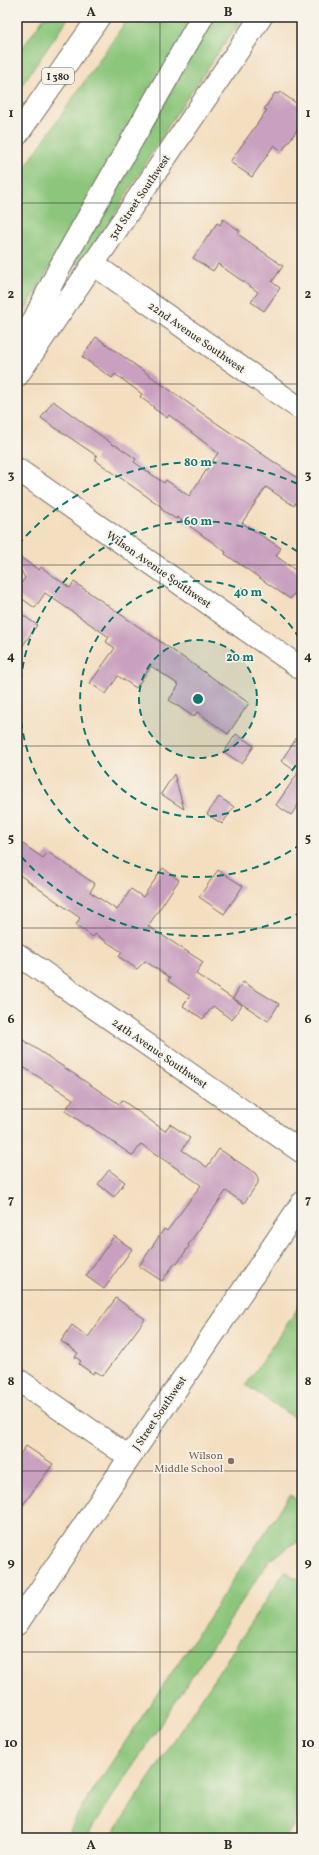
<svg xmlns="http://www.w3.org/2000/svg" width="319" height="1855" font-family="Vollkorn,serif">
<rect width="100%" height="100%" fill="#f7f3e8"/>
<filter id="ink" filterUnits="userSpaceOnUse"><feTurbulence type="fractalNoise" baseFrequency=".025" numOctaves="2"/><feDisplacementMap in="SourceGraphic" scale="8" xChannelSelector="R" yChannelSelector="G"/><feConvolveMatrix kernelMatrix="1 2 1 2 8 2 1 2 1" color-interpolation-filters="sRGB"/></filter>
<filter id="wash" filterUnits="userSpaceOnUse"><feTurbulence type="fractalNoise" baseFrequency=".012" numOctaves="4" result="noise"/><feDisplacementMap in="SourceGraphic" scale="16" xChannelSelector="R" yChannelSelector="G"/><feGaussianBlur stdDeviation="0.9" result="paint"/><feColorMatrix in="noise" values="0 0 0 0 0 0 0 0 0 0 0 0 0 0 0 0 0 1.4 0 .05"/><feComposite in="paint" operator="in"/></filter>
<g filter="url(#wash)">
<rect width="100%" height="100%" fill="#f4dec0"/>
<!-- green -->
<g fill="#8cc67b" stroke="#5c7853">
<polygon points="44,17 69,17 17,92 17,56"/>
<polygon points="129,17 194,17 17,324 17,179"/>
<polygon points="214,17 243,17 172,120 108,225 79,265 73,262"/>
<polygon points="302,1302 302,1423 246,1385"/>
<polygon points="290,1495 302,1503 302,1512 298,1519 302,1518 302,1541 294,1543 268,1562 94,1825 87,1838 67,1838 78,1813"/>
<polygon points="285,1571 302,1582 302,1812 285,1838 110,1838"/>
</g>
<g id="blocks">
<!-- building -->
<g fill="#c9a0bf">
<polygon points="280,92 302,107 302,123 282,151 274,145 252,177 230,162 267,110 264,109 275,93 278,94"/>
<polygon points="223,219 240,231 238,234 283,266 272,282 280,288 264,311 251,302 258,292 218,264 213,271 193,258 217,223 220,225"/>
<polygon points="96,337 209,418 302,481 302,493 294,506 266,487 242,523 281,548 276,556 302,575 302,597 295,592 290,599 225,554 226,552 177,517 176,519 161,509 162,507 95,460 97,456 41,418 53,401 115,446 116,445 136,459 134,462 164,483 166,480 189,496 218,453 169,415 167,418 153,408 154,407 140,397 142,394 115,374 112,378 82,357"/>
<polygon points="17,555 39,570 41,567 70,588 74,582 249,703 228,734 197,712 194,717 169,700 179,685 151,666 136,688 118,676 106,694 90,683 115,648 106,642 109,637 45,593 35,608 17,595 17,589 25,578 17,563"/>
<polygon points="17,611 37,625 17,654"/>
<polygon points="302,730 302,799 291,815 276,805 298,773 281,761"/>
<polygon points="236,734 254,746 242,764 224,752"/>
<polygon points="174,774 184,809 161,794"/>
<polygon points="219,797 234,807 222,824 207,814"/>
<polygon points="17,840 43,858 48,852 95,884 90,892 117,910 131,889 143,897 163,868 179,880 148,926 203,962 196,974 242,1005 232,1020 213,1006 203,1019 183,1006 190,996 168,981 170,978 145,961 137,969 119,957 122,952 95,934 93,937 76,925 80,918 17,873"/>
<polygon points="218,870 243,886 224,914 199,897"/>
<polygon points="243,982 279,1004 268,1021 233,998"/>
<polygon points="17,1036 119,1104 122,1100 165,1131 170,1124 190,1138 182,1150 207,1167 219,1149 255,1173 258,1178 258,1183 244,1203 226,1191 188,1245 189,1246 177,1264 175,1263 162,1281 139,1266 164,1229 167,1231 201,1185 141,1144 133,1156 88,1125 87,1126 65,1111 73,1099 17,1063"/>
<polygon points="109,1170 125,1182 114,1197 98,1184"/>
<polygon points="114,1236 132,1249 104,1289 86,1276"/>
<polygon points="116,1298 145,1319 103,1376 95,1371 93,1374 79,1364 81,1361 75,1357 78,1353 61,1341 72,1325 88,1337"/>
<polygon points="26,1446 53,1464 17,1513 17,1459"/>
</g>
</g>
</g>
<g filter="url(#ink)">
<use href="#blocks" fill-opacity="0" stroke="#716a5f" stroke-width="1"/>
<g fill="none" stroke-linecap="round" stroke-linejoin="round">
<!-- minor casing -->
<g stroke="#716a5f" stroke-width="24">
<g id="minor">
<polyline points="93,264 302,410"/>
<polyline points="17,376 261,17"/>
<polyline points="17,954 302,1152"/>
<polyline points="17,1379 129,1457"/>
<polyline points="17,1624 302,1203"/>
</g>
</g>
<!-- major casing -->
<g stroke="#716a5f" stroke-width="24">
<polyline id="major" points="17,469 302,669"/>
</g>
<!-- highway casing -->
<g stroke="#716a5f" stroke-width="24">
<g id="highway">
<polyline points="17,135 99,17"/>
<polyline points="17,354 60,267 202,17"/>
</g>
</g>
<!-- minor -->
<use href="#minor" stroke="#fff" stroke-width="22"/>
<!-- major -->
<use href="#major" stroke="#fff" stroke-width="22"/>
<!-- highway -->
<use href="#highway" stroke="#fff" stroke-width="22"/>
</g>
</g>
<!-- grid -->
<path fill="none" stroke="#2b2b2b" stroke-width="1" stroke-opacity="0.55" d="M160,17V1838M17,203H302M17,384H302M17,565H302M17,746H302M17,928H302M17,1109H302M17,1290H302M17,1471H302M17,1652H302"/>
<!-- distance rings -->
<circle cx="198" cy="699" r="59" fill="#0f766e" fill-opacity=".12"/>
<g fill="none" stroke="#0f766e" stroke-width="2" stroke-dasharray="7 5">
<circle cx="198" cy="699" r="59"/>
<path d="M302 755A118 118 0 1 1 302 643"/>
<path d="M301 844A178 178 0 1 1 301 554"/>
<path d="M302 912A237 237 0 0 1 18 853M18 545A237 237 0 0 1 302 486"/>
</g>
<!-- markers -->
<circle fill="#8d6e63" stroke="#f7f3e8" stroke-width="1.5" cx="231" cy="1461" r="4"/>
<g text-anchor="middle" stroke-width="3.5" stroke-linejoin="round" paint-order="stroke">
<!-- shield labels -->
<rect fill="#f7f3e8" stroke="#686764" stroke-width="1" x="42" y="68" width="32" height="16" rx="3"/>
<g font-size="10" font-weight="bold" fill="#2b2b2b">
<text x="58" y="80">I 380</text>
</g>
<!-- street labels -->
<g font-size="11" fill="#2b2b2b" stroke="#f7f3e8">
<text transform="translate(139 197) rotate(-56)" y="4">3rd Street Southwest</text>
<text transform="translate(197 337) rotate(35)" y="4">22nd Avenue Southwest</text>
<text transform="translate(159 569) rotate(35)" y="4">Wilson Avenue Southwest</text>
<text transform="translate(160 1053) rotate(35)" y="4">24th Avenue Southwest</text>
<text transform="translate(159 1413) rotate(-56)" y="4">J Street Southwest</text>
</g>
<!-- education labels -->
<g font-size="11" fill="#785e54" stroke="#f7f3e8" text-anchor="end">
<text x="223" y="1459">Wilson<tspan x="223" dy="13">Middle School</tspan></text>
</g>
</g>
<circle cx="198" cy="699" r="6" fill="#0f766e" stroke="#f7f3e8" stroke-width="2"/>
<g font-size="12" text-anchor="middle" font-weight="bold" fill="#0f766e" stroke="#f7f3e8" stroke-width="3.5" stroke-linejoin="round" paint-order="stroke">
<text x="198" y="466">80 m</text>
<text x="198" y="525">60 m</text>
<text x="248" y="596">40 m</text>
<text x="240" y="661">20 m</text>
</g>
<!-- margin -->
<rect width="319" height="1855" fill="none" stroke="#f7f3e8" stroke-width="44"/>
<rect x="22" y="22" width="275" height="1811" fill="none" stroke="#2b2b2b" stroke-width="1.5"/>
<g font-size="13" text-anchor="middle" font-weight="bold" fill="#2b2b2b">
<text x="91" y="16">A</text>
<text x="228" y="16">B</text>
<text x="11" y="117">1</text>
<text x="308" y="117">1</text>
<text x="11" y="298">2</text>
<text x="308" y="298">2</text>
<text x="11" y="479">3</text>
<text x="308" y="479">3</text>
<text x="11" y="660">4</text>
<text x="308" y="660">4</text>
<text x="11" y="842">5</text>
<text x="308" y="842">5</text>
<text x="11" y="1023">6</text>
<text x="308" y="1023">6</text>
<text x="11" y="1204">7</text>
<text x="308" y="1204">7</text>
<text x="11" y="1385">8</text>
<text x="308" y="1385">8</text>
<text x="11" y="1566">9</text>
<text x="308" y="1566">9</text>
<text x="11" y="1747">10</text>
<text x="308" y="1747">10</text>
<text x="91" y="1849">A</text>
<text x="228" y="1849">B</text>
</g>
</svg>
